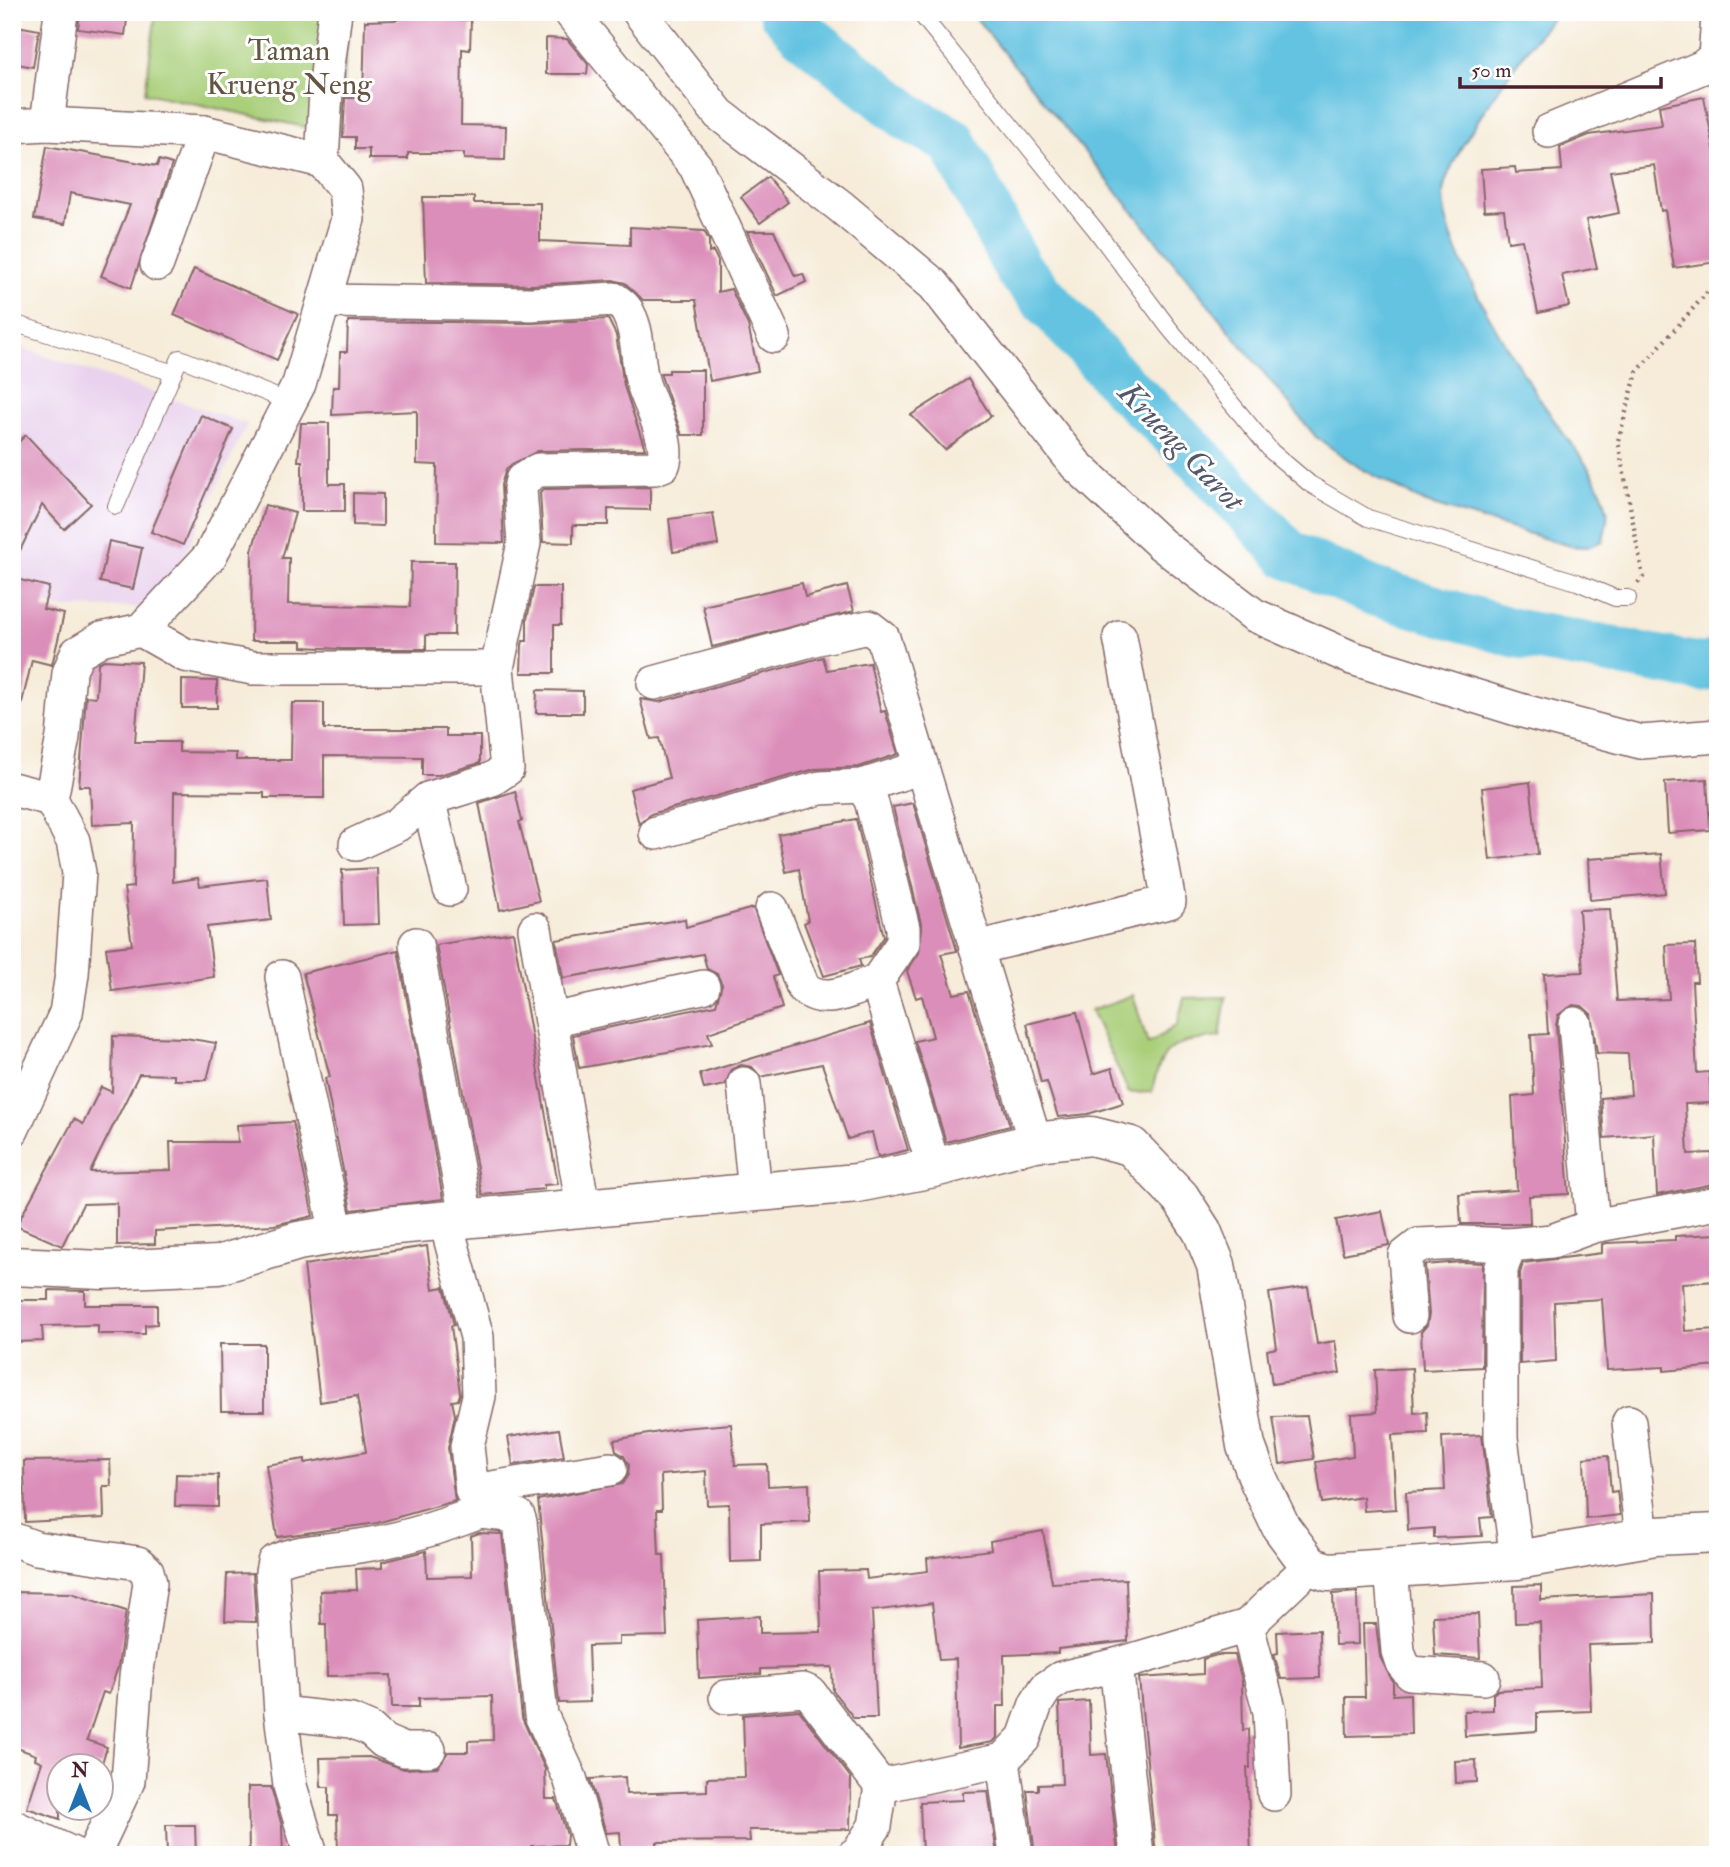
<svg xmlns="http://www.w3.org/2000/svg" width="1730" height="1867" font-family="'IM FELL Double Pica',serif">
<rect width="100%" height="100%" fill="#fff"/>
<filter id="ink" filterUnits="userSpaceOnUse"><feTurbulence type="fractalNoise" baseFrequency=".0143" numOctaves="2"/><feDisplacementMap in="SourceGraphic" scale="14" xChannelSelector="R" yChannelSelector="G"/><feConvolveMatrix kernelMatrix="1 2 1 2 8 2 1 2 1" color-interpolation-filters="sRGB"/></filter>
<filter id="wash" filterUnits="userSpaceOnUse"><feTurbulence type="fractalNoise" baseFrequency=".00686" numOctaves="4" result="noise"/><feDisplacementMap in="SourceGraphic" scale="28" xChannelSelector="R" yChannelSelector="G"/><feGaussianBlur stdDeviation="1.57" result="paint"/><feColorMatrix in="noise" values="0 0 0 0 0 0 0 0 0 0 0 0 0 0 0 0 0 1.4 0 .05"/><feComposite in="paint" operator="in"/></filter>
<g filter="url(#wash)">
<rect width="100%" height="100%" fill="#f6ecd9"/>
<!-- built -->
<polygon fill="#e9d2ed" points="12,345 247,424 159,607 61,608 12,595"/>
<!-- green -->
<g fill="#a9cf79" stroke="#7a7752" stroke-width="2">
<polygon points="156,12 350,12 338,134 145,93"/>
<path d="M1133,995L1148,1044L1177,1025L1184,998L1226,997L1220,1037C1174,1043 1162,1042 1152,1092L1129,1093L1091,1010Z"/>
</g>
<!-- water -->
<path fill="#63c3e1" stroke="#567186" stroke-width="2" d="M971,12H1557C1531,43 1442,160 1443,196C1444,254 1522,374 1556,423C1574,449 1601,478 1607,510C1609,519 1604,532 1603,541L1587,547L1570,546L1426,503L1360,468L1316,437Z"/>
<g fill="none" stroke-linecap="round" stroke-linejoin="round">
<!-- river -->
<polyline stroke="#63c3e1" stroke-width="49" points="783,12 801,32 911,119 952,141 1018,269 1123,386 1186,445 1289,555 1375,592 1515,633 1704,668 1718,663"/>
</g>
<g id="blocks">
<!-- building -->
<g fill="#db8eb9">
<polygon points="80,12 128,12 125,35 78,29"/>
<polygon points="397,12 428,12 428,18 471,20 470,50 462,49 461,125 506,126 505,160 464,159 464,153 408,153 408,159 369,159 369,149 355,149 355,137 343,137 345,98 363,98 365,21 397,20"/>
<polygon points="12,25 39,30 33,67 12,63"/>
<polygon points="546,38 567,39 588,64 587,74 546,74"/>
<polygon points="1704,97 1718,169 1718,262 1674,268 1665,210 1661,211 1654,165 1610,171 1619,213 1586,220 1597,268 1562,275 1569,306 1538,313 1522,240 1508,242 1504,210 1484,211 1481,169 1515,167 1516,173 1562,170 1560,147 1589,135 1662,125 1659,106"/>
<polygon points="47,146 157,166 159,160 172,164 131,288 101,276 130,205 70,193 65,224 34,219"/>
<polygon points="768,177 788,202 760,223 741,197"/>
<polygon points="423,197 474,197 474,203 540,203 540,241 630,245 630,227 704,231 709,240 709,253 713,251 718,261 718,292 731,289 748,325 758,371 710,381 696,300 643,300 625,283 613,280 532,285 426,283"/>
<polygon points="747,231 774,231 795,276 803,274 806,282 777,296"/>
<polygon points="194,269 298,314 277,360 174,315"/>
<polygon points="608,319 616,335 624,386 645,449 538,451 512,464 506,469 501,485 504,543 436,542 437,465 417,464 417,411 332,415 333,387 339,387 340,352 347,352 348,321 532,323"/>
<polygon points="669,370 703,370 703,435 682,435 660,373 669,373"/>
<polygon points="968,379 991,416 945,450 911,415"/>
<polygon points="201,415 233,429 183,545 151,532"/>
<polygon points="301,423 329,423 329,484 345,484 345,511 302,511 302,461 298,461"/>
<polygon points="26,435 91,504 64,529 42,505 12,567 12,448"/>
<polygon points="650,487 650,510 608,509 608,525 573,525 573,543 543,542 540,492 544,489"/>
<polygon points="353,493 383,494 383,526 353,525"/>
<polygon points="265,505 295,513 282,558 289,558 288,604 410,607 411,562 455,562 454,635 426,635 426,649 343,649 302,647 302,641 251,641 252,551"/>
<polygon points="713,513 718,545 673,552 669,519"/>
<polygon points="109,541 142,548 133,589 100,582"/>
<polygon points="12,578 49,587 43,609 64,614 52,665 32,660 21,707 12,706"/>
<polygon points="802,583 805,597 847,586 854,611 712,647 703,606"/>
<polygon points="534,587 561,587 561,625 554,625 554,673 521,673 522,645 523,641 527,641 527,619"/>
<polygon points="823,657 827,670 870,663 881,712 885,711 898,754 859,767 815,769 651,814 639,824 630,789 669,778 659,738 651,739 640,699 659,702"/>
<polygon points="104,660 141,662 135,742 179,742 179,752 236,753 236,760 291,760 292,703 324,703 324,729 446,729 446,736 480,736 480,763 439,775 422,775 422,757 324,756 324,798 264,798 264,793 174,792 173,882 198,878 200,886 267,878 271,920 207,927 214,977 112,991 106,948 132,945 124,888 133,887 134,823 92,825 90,786 79,786 86,696 96,697 98,663"/>
<polygon points="182,680 217,681 217,708 182,708"/>
<polygon points="537,690 583,691 583,713 536,713"/>
<polygon points="1707,779 1710,830 1668,833 1665,782"/>
<polygon points="1530,782 1538,854 1490,860 1482,788"/>
<polygon points="515,791 522,821 519,822 539,901 500,910 479,803"/>
<polygon points="913,803 957,951 941,954 954,994 969,991 1010,1126 946,1142 915,1041 933,1037 922,996 916,998 907,971 919,953 922,928 893,807"/>
<polygon points="856,819 884,937 870,957 859,959 861,966 824,976 804,923 808,921 799,869 786,872 778,834"/>
<polygon points="1661,854 1665,893 1590,900 1588,859"/>
<polygon points="377,868 379,924 344,925 342,870"/>
<polygon points="753,908 778,975 773,977 782,1008 708,1033 712,1044 579,1068 573,1035 716,1005 722,984 717,974 707,969 703,954 563,978 556,940 685,919 686,927"/>
<polygon points="1610,909 1617,1001 1669,999 1666,945 1695,944 1697,982 1692,982 1697,1073 1709,1072 1711,1103 1685,1104 1688,1154 1712,1153 1714,1184 1657,1195 1654,1134 1604,1138 1601,1098 1631,1095 1628,1054 1597,1053 1591,1014 1582,1006 1573,1005 1558,1015 1556,1026 1569,1194 1529,1196 1530,1224 1461,1224 1459,1194 1517,1190 1512,1097 1534,1095 1531,1035 1548,1034 1544,974 1583,972 1579,910"/>
<polygon points="513,932 558,1184 544,1185 544,1189 482,1195 436,945"/>
<polygon points="398,950 443,1199 351,1210 325,1078 330,1077 303,973"/>
<polygon points="1077,1012 1093,1074 1112,1068 1123,1103 1088,1114 1058,1117 1047,1082 1041,1083 1027,1024"/>
<polygon points="870,1023 908,1150 878,1157 872,1132 848,1139 822,1064 761,1077 752,1067 741,1065 732,1069 725,1085 704,1089 700,1074"/>
<polygon points="113,1036 185,1038 216,1043 207,1080 174,1080 174,1075 139,1074 90,1172 171,1170 170,1142 238,1142 237,1125 293,1122 313,1216 274,1225 155,1231 155,1244 117,1245 117,1203 83,1204 62,1246 16,1226 74,1119 83,1124 101,1087 112,1092"/>
<polygon points="1382,1211 1389,1245 1343,1254 1336,1220"/>
<polygon points="1718,1234 1718,1281 1682,1283 1685,1331 1718,1329 1718,1366 1664,1371 1664,1367 1607,1370 1602,1299 1554,1302 1556,1361 1520,1364 1520,1273 1523,1263 1602,1253 1602,1244 1607,1243 1675,1240 1675,1236"/>
<polygon points="427,1246 433,1289 444,1287 454,1325 451,1326 460,1394 458,1400 452,1401 455,1415 448,1448 455,1501 377,1523 277,1537 266,1465 305,1459 305,1463 366,1452 357,1396 320,1402 304,1265"/>
<polygon points="1462,1262 1483,1263 1482,1367 1423,1370 1421,1332 1427,1325 1429,1314 1425,1265"/>
<polygon points="1308,1287 1317,1344 1335,1341 1340,1373 1272,1384 1267,1350 1277,1348 1269,1293"/>
<polygon points="49,1290 85,1291 85,1305 157,1305 157,1324 145,1325 145,1334 98,1334 98,1325 42,1326 43,1341 15,1342 12,1300 49,1300"/>
<polygon points="220,1344 264,1344 264,1411 221,1411"/>
<polygon points="1412,1368 1414,1413 1427,1412 1428,1433 1392,1435 1396,1509 1364,1511 1363,1497 1322,1503 1316,1462 1353,1456 1351,1414 1377,1412 1375,1370"/>
<polygon points="1307,1416 1314,1459 1280,1464 1273,1417"/>
<polygon points="731,1424 735,1465 767,1464 768,1486 809,1484 810,1522 761,1524 761,1561 730,1562 729,1504 707,1505 706,1471 661,1475 662,1510 657,1510 659,1555 664,1555 667,1636 619,1637 619,1645 588,1646 590,1702 559,1703 538,1500 622,1484 628,1475 629,1465 624,1456 616,1451 614,1440 682,1428"/>
<polygon points="559,1429 564,1457 513,1465 508,1437"/>
<polygon points="1482,1435 1492,1517 1480,1518 1482,1536 1434,1538 1434,1528 1408,1530 1406,1492 1445,1490 1442,1437"/>
<polygon points="1608,1456 1611,1492 1617,1491 1620,1515 1586,1519 1584,1458"/>
<polygon points="110,1460 111,1486 103,1486 104,1518 25,1522 24,1461"/>
<polygon points="176,1474 218,1475 218,1507 175,1506"/>
<polygon points="1043,1531 1052,1583 1126,1579 1128,1641 1058,1649 1058,1653 1004,1655 1005,1706 997,1706 997,1738 993,1742 958,1748 956,1659 939,1660 932,1603 872,1611 877,1718 854,1718 833,1691 832,1667 761,1669 761,1674 699,1678 697,1620 760,1616 760,1633 821,1632 819,1571 866,1570 867,1579 928,1571 927,1558 991,1550 990,1541"/>
<polygon points="479,1533 502,1534 522,1718 545,1769 546,1799 556,1799 567,1835 566,1845 531,1846 531,1851 436,1855 347,1855 347,1850 338,1851 337,1815 329,1815 329,1787 321,1787 320,1758 369,1757 404,1769 438,1767 448,1752 468,1752 468,1741 493,1740 492,1696 419,1698 419,1707 392,1707 391,1675 327,1676 326,1624 321,1624 320,1591 357,1590 356,1569 382,1568 382,1562 426,1551 427,1577 472,1576 471,1536"/>
<polygon points="253,1573 256,1622 225,1621 227,1574"/>
<polygon points="1541,1585 1541,1600 1654,1594 1655,1643 1588,1645 1591,1711 1537,1713 1537,1731 1465,1736 1464,1711 1493,1710 1493,1694 1498,1690 1542,1688 1540,1622 1515,1623 1514,1586"/>
<polygon points="12,1592 71,1593 126,1611 118,1667 109,1694 103,1692 87,1740 107,1747 101,1766 60,1766 60,1819 27,1808 42,1762 35,1759 36,1755 12,1746"/>
<polygon points="1357,1592 1358,1644 1335,1645 1333,1594"/>
<polygon points="1478,1614 1480,1658 1435,1655 1433,1616"/>
<polygon points="1363,1624 1376,1624 1380,1657 1393,1682 1393,1695 1410,1694 1411,1734 1347,1736 1346,1697 1365,1697"/>
<polygon points="1319,1630 1320,1678 1281,1679 1274,1654 1278,1653 1277,1632"/>
<polygon points="1217,1655 1235,1655 1242,1681 1243,1730 1249,1729 1250,1768 1247,1768 1251,1854 1156,1855 1139,1678 1203,1674 1203,1659"/>
<polygon points="1089,1701 1091,1755 1106,1754 1118,1855 1035,1855 1027,1790 1038,1790 1038,1785 1062,1784 1059,1703"/>
<polygon points="799,1710 851,1778 850,1829 749,1830 750,1841 657,1842 657,1847 621,1848 620,1832 606,1833 590,1779 625,1777 626,1794 707,1791 707,1778 745,1777 743,1715"/>
<polygon points="1476,1760 1477,1782 1456,1783 1455,1761"/>
<polygon points="248,1787 271,1787 282,1826 283,1855 249,1855"/>
<polygon points="988,1791 997,1855 922,1855 920,1802 963,1800 963,1792"/>
<polygon points="166,1825 195,1825 196,1855 167,1855"/>
</g>
</g>
</g>
<g filter="url(#ink)">
<use href="#blocks" fill-opacity="0" stroke="#866768" stroke-width="2"/>
<g fill="none" stroke-linecap="round" stroke-linejoin="round">
<!-- service casing -->
<g stroke="#866768" stroke-width="18">
<g id="service">
<polyline points="919,12 1095,229 1169,328 1272,452 1310,484 1368,518 1577,582 1615,598 1628,598"/>
<polyline points="16,324 174,373"/>
<polyline points="116,506 180,358 289,402"/>
</g>
</g>
<!-- minor casing -->
<g stroke="#866768" stroke-width="36">
<g id="minor">
<polyline points="570,12 696,167 774,336"/>
<polyline points="639,12 719,114 840,206 934,285 1076,465 1161,544 1254,615 1352,658 1523,711 1641,742 1718,736"/>
<polyline points="47,124 61,12"/>
<polyline points="12,126 47,124 204,132 322,161 345,189 348,219 299,384 210,556 141,630 101,639 77,653 69,673 63,737 51,799 73,841 79,873 72,974 66,1013 12,1130"/>
<polyline points="1549,131 1703,67 1715,57 1718,18"/>
<polyline points="322,161 327,74 335,12"/>
<polyline points="157,264 204,132"/>
<path d="M325,301L532,304L614,299C621,304 626,307 629,315C639,334 637,360 642,380C648,403 672,442 663,465L655,468L538,470L522,480L520,489L524,543L497,668L507,769L492,779L428,799L450,889"/>
<polyline points="141,630 185,655 253,668 497,668"/>
<polyline points="654,683 818,638 869,627 883,638 1035,1142"/>
<polyline points="862,786 922,767"/>
<polyline points="12,789 51,799"/>
<polyline points="656,833 820,788 862,786 871,800 903,928 903,943 877,981 934,1168"/>
<polyline points="356,844 397,825 428,799"/>
<path d="M772,909L803,987C825,1007 852,989 877,981"/>
<polyline points="535,929 583,1207"/>
<polyline points="416,944 466,1217"/>
<polyline points="976,948 1169,902 1120,637"/>
<polyline points="282,977 337,1234"/>
<polyline points="551,1020 703,987"/>
<polyline points="1575,1024 1593,1226"/>
<polyline points="744,1084 755,1192"/>
<polyline points="1410,1316 1405,1256 1419,1245 1462,1243 1509,1245"/>
<polyline points="1629,1422 1642,1538"/>
<polyline points="472,1491 610,1469"/>
<polyline points="480,1512 518,1516 520,1522 541,1715 570,1778 593,1855"/>
<polyline points="12,1539 36,1548 138,1563 147,1571 150,1583 136,1677 128,1781 93,1855"/>
<polyline points="1517,1560 1501,1438 1501,1270 1509,1245 1552,1241 1593,1226 1718,1203"/>
<polyline points="1391,1568 1398,1651 1402,1663 1410,1673 1483,1678"/>
<polyline points="1247,1626 1270,1712 1274,1794"/>
<polyline points="1116,1665 1137,1855"/>
<polyline points="726,1697 803,1690 810,1693 881,1786"/>
<polyline points="281,1713 351,1721 370,1729 383,1741 404,1750 429,1750"/>
<polyline points="1003,1760 1016,1855"/>
<polyline points="12,1826 75,1855"/>
<path d="M311,1855L290,1786L281,1713L272,1572L274,1562C302,1549 330,1551 359,1546C401,1540 441,1527 480,1512L472,1491L467,1446L479,1396L477,1337L445,1219"/>
<polyline points="854,1855 857,1854 875,1826 881,1786 1003,1760 1024,1738 1036,1704 1046,1688 1061,1678 1116,1665 1247,1626 1310,1566"/>
</g>
</g>
<!-- tertiary casing -->
<g stroke="#866768" stroke-width="41">
<polyline id="tertiary" points="12,1266 102,1270 218,1265 298,1241 385,1226 857,1183 934,1168 1035,1142 1091,1136 1131,1146 1180,1197 1202,1231 1216,1265 1246,1446 1259,1481 1281,1527 1310,1566 1328,1572 1517,1560 1655,1536 1718,1533"/>
</g>
<!-- path -->
<polyline stroke="#866768" stroke-width="4.5" stroke-dasharray="2 5" stroke-linecap="butt" points="1638,583 1643,577 1618,441 1637,372 1718,280"/>
<!-- service -->
<use href="#service" stroke="#fff" stroke-width="16"/>
<!-- minor -->
<use href="#minor" stroke="#fff" stroke-width="33"/>
<!-- tertiary -->
<use href="#tertiary" stroke="#fff" stroke-width="38"/>
</g>
</g>
<g text-anchor="middle" stroke-width="6" stroke-linejoin="round" paint-order="stroke">
<!-- park labels -->
<g font-size="30" fill="#665442" stroke="#fff">
<text x="289" y="60">Taman<tspan x="289" dy="34">Krueng Neng</tspan></text>
</g>
<!-- water labels -->
<g font-size="32" font-style="italic" fill="#53586b" stroke="#fff">
<text transform="translate(1182 446) rotate(46)" y="11">Krueng Garot</text>
</g>
</g>
<!-- margin -->
<rect width="1730" height="1867" fill="none" stroke="#fff" stroke-width="42"/>
<!-- north arrow -->
<g transform="translate(80 1787)"><circle r="33" fill="#ffffff" stroke="#b7a5aa" stroke-width="2"/>
<path d="M0-5L12 26L0 18L-12 26Z" fill="#1f6fb2"/>
<text y="-10" font-size="19" font-weight="bold" text-anchor="middle" fill="#4a1f2b">N</text>
</g>
<!-- scale -->
<path d="M1460 77v10h201v-10" fill="none" stroke="#4a1f2b" stroke-width="3.5"/>
<text x="1471" y="77" font-size="21" fill="#4a1f2b" stroke="#ffffff" stroke-width="5" paint-order="stroke">50 m</text>
</svg>
